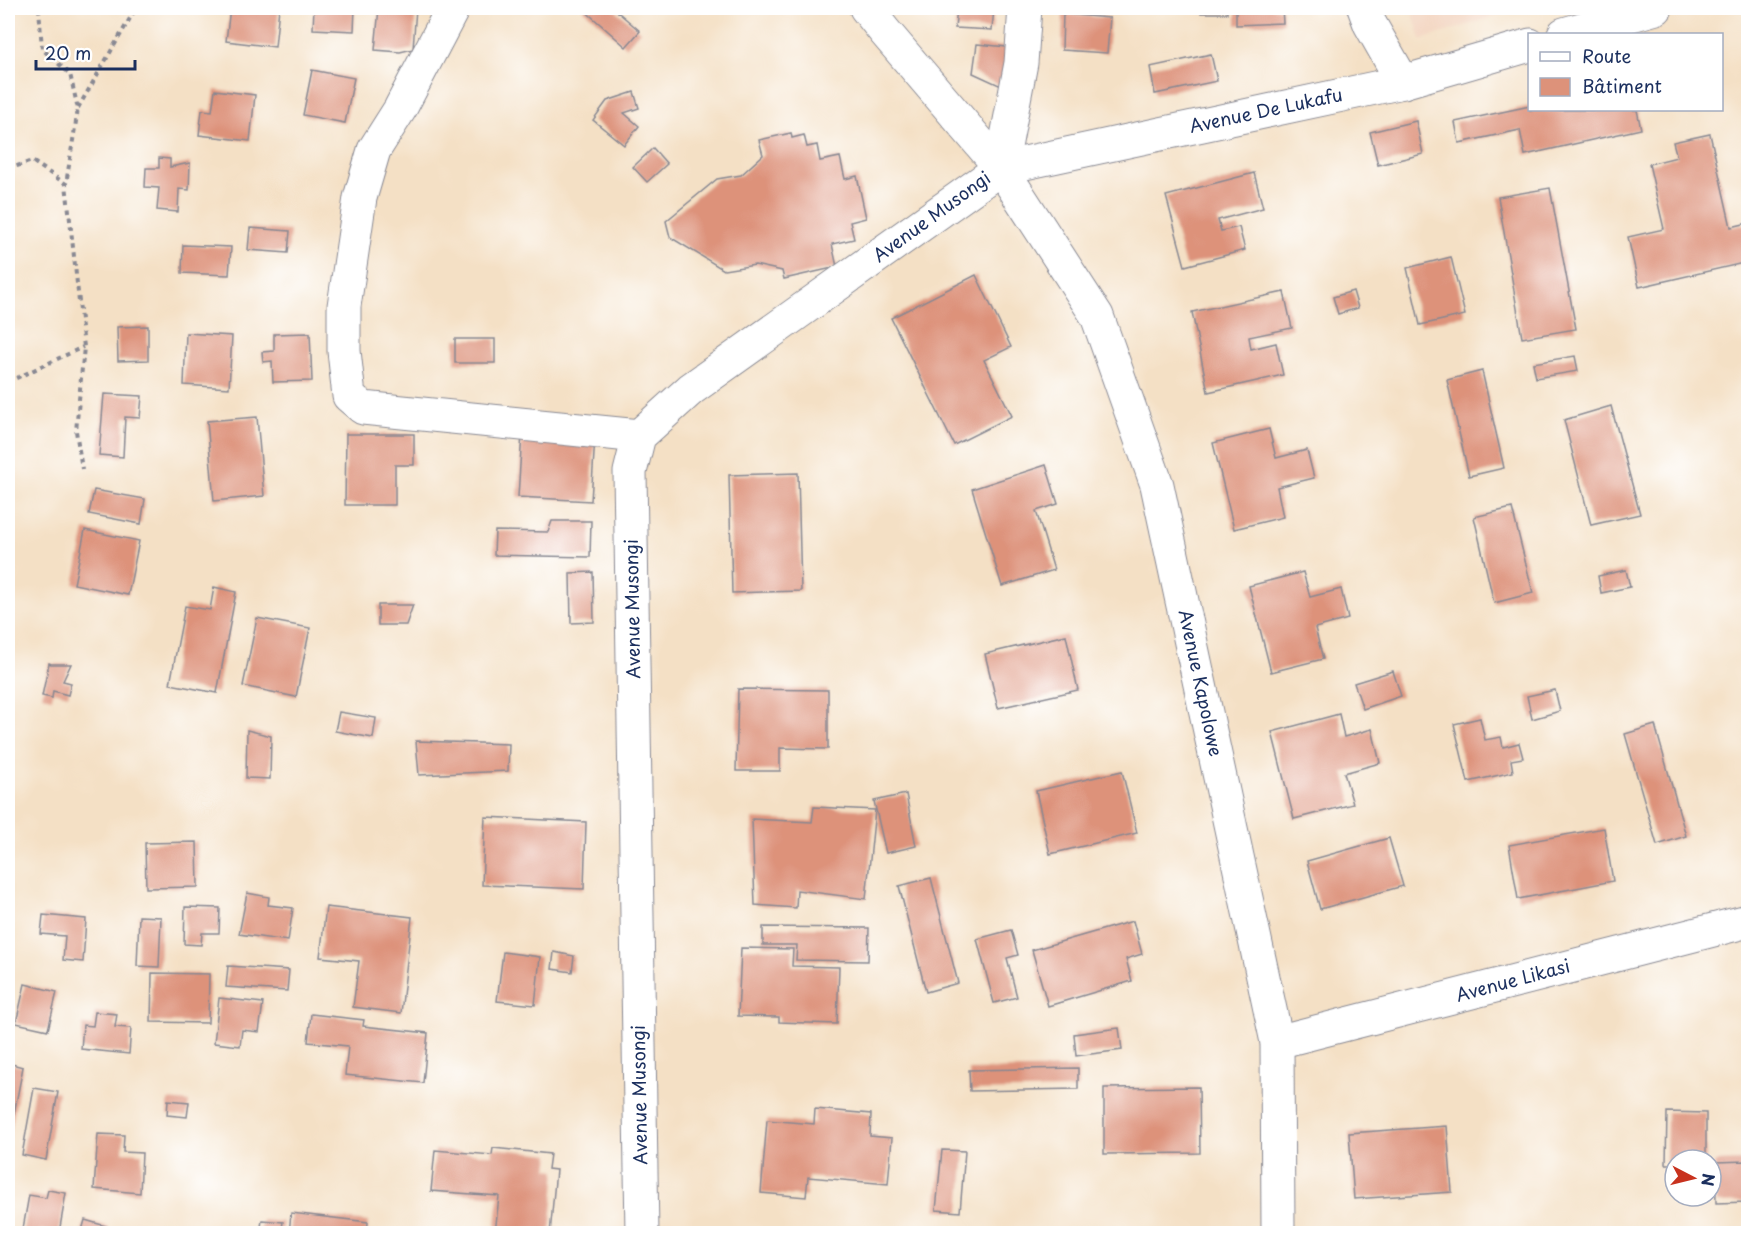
<svg xmlns="http://www.w3.org/2000/svg" width="1756" height="1241" font-family="'Playpen Sans',sans-serif">
<rect width="100%" height="100%" fill="#fff"/>
<filter id="ink" filterUnits="userSpaceOnUse"><feTurbulence type="fractalNoise" baseFrequency=".0167" numOctaves="2"/><feDisplacementMap in="SourceGraphic" scale="12" xChannelSelector="R" yChannelSelector="G"/><feConvolveMatrix kernelMatrix="1 2 1 2 8 2 1 2 1" color-interpolation-filters="sRGB"/></filter>
<filter id="wash" filterUnits="userSpaceOnUse"><feTurbulence type="fractalNoise" baseFrequency=".008" numOctaves="4" result="noise"/><feDisplacementMap in="SourceGraphic" scale="24" xChannelSelector="R" yChannelSelector="G"/><feGaussianBlur stdDeviation="1.35" result="paint"/><feColorMatrix in="noise" values="0 0 0 0 0 0 0 0 0 0 0 0 0 0 0 0 0 1.4 0 .05"/><feComposite in="paint" operator="in"/></filter>
<g filter="url(#wash)">
<rect width="100%" height="100%" fill="#f4e0c5"/>
<!-- built -->
<polygon fill="#f3d4bf" points="1411,8 1521,8 1421,40"/>
<g id="blocks">
<!-- building -->
<g fill="#dd927a">
<polygon points="230,8 279,8 275,47 226,41"/>
<polygon points="314,8 355,8 354,31 313,29"/>
<polygon points="379,8 416,8 413,49 400,52 375,50"/>
<polygon points="582,8 613,8 640,31 626,47"/>
<polygon points="957,8 994,8 992,30 955,28"/>
<rect x="1201" y="8" width="26" height="5"/>
<polygon points="1236,8 1282,8 1283,23 1236,25"/>
<polygon points="1063,14 1110,18 1107,53 1062,50"/>
<polygon points="977,44 1017,48 1012,91 973,73"/>
<polygon points="1211,54 1217,81 1155,94 1150,67"/>
<polygon points="312,70 354,78 345,123 303,115"/>
<polygon points="215,90 255,95 250,141 199,135 202,110 212,111"/>
<polygon points="634,92 639,108 624,113 639,126 624,145 593,120 607,101"/>
<polygon points="1530,106 1530,110 1637,110 1641,129 1525,155 1520,130 1459,143 1455,122"/>
<polygon points="1416,121 1423,154 1378,165 1370,132"/>
<polygon points="791,133 792,138 804,135 807,147 817,145 820,161 840,157 845,179 857,176 866,218 850,222 854,239 832,244 837,267 784,279 782,271 755,265 724,270 670,237 666,221 717,179 741,175 763,155 759,140"/>
<polygon points="1710,134 1731,227 1748,223 1748,262 1639,287 1628,237 1664,229 1649,164 1677,157 1673,142"/>
<polygon points="653,148 667,164 647,182 633,167"/>
<polygon points="159,158 170,159 170,167 190,163 189,190 179,189 178,212 157,210 159,188 145,187 146,168 159,168"/>
<polygon points="1254,173 1263,208 1218,220 1221,231 1239,227 1245,250 1185,266 1166,196"/>
<polygon points="1550,188 1576,329 1522,338 1498,197"/>
<polygon points="250,228 290,231 288,253 248,250"/>
<polygon points="183,245 231,247 229,275 182,273"/>
<polygon points="1451,257 1465,315 1420,325 1407,268"/>
<polygon points="976,275 1011,347 984,360 1012,416 954,445 891,318"/>
<polygon points="1353,291 1358,308 1338,314 1333,297"/>
<polygon points="1284,292 1292,328 1249,337 1251,349 1276,343 1283,375 1208,392 1192,312"/>
<polygon points="148,326 148,360 118,361 117,327"/>
<polygon points="186,333 232,336 229,388 184,385"/>
<polygon points="310,333 312,381 273,382 272,361 263,362 262,352 274,351 274,334"/>
<rect x="455" y="339" width="40" height="24"/>
<polygon points="1575,356 1578,371 1536,378 1533,363"/>
<polygon points="1482,371 1504,468 1469,476 1447,380"/>
<polygon points="104,394 142,396 140,418 125,417 123,457 99,455"/>
<polygon points="1611,406 1640,514 1591,525 1564,420"/>
<polygon points="257,417 264,496 214,501 207,421"/>
<polygon points="1269,429 1276,458 1307,450 1314,478 1277,487 1283,517 1234,529 1213,443"/>
<polygon points="522,433 595,437 591,501 518,497"/>
<polygon points="346,434 414,434 414,465 395,465 395,505 345,505"/>
<polygon points="1046,465 1058,504 1036,511 1054,570 1002,586 972,489"/>
<polygon points="798,473 801,591 732,593 729,475"/>
<polygon points="94,490 145,499 141,524 89,514"/>
<polygon points="1512,508 1533,593 1494,603 1474,517"/>
<polygon points="552,521 591,521 590,557 494,555 495,531 548,532"/>
<polygon points="85,530 139,541 128,595 74,584"/>
<polygon points="1626,570 1630,587 1601,593 1598,576"/>
<polygon points="593,572 594,622 571,623 570,573"/>
<polygon points="1303,572 1310,597 1341,589 1348,619 1315,628 1323,659 1271,672 1249,586"/>
<polygon points="214,587 236,592 217,693 170,684 185,606 210,610"/>
<polygon points="378,605 413,605 406,625 378,625"/>
<polygon points="257,618 310,628 296,697 243,686"/>
<polygon points="1066,635 1078,690 998,708 985,654"/>
<polygon points="49,663 51,664 71,664 63,681 71,683 68,695 53,691 52,698 42,696"/>
<polygon points="1393,671 1401,696 1363,709 1354,683"/>
<polygon points="738,689 828,690 828,749 780,748 780,771 736,771"/>
<polygon points="1555,690 1560,711 1532,719 1527,696"/>
<polygon points="339,712 376,718 373,738 335,731"/>
<polygon points="1339,714 1344,737 1372,729 1380,763 1344,773 1353,804 1294,819 1272,732"/>
<polygon points="1480,718 1485,740 1501,737 1503,747 1519,743 1523,758 1511,760 1513,772 1468,782 1454,724"/>
<polygon points="1655,725 1686,836 1657,845 1625,734"/>
<polygon points="247,730 271,736 270,779 246,778"/>
<polygon points="416,741 509,744 508,771 419,775"/>
<polygon points="1122,771 1137,833 1050,854 1036,791"/>
<polygon points="906,794 916,846 886,853 874,801"/>
<polygon points="814,807 875,810 866,899 797,890 796,908 755,905 752,819 812,822"/>
<polygon points="485,817 586,822 584,889 482,885"/>
<polygon points="1604,828 1613,881 1518,899 1509,845"/>
<polygon points="1389,838 1403,886 1320,909 1307,861"/>
<polygon points="197,842 198,887 146,888 145,843"/>
<polygon points="931,878 958,983 926,992 899,886"/>
<polygon points="247,893 269,897 268,905 293,908 288,941 239,934"/>
<polygon points="185,907 220,908 219,933 202,933 201,945 184,944"/>
<polygon points="326,907 412,917 401,1013 353,1007 359,961 320,957"/>
<polygon points="43,915 86,919 83,962 63,960 65,936 41,934"/>
<polygon points="139,916 161,917 159,967 137,966"/>
<polygon points="1133,921 1142,954 1126,959 1132,981 1048,1006 1032,950"/>
<polygon points="763,927 869,928 868,961 796,960 797,945 763,945"/>
<polygon points="1011,930 1018,955 1007,958 1017,997 994,1003 977,939"/>
<polygon points="741,948 793,949 792,966 839,967 837,1024 779,1022 779,1017 738,1016"/>
<polygon points="503,952 540,957 535,1005 497,1001"/>
<polygon points="554,952 574,956 572,972 552,969"/>
<polygon points="228,966 289,970 287,991 226,987"/>
<polygon points="152,973 209,974 208,1023 151,1022"/>
<polygon points="25,984 57,992 48,1030 16,1023"/>
<polygon points="219,998 263,1003 259,1032 242,1030 240,1046 214,1043"/>
<polygon points="95,1012 117,1014 115,1027 131,1028 129,1054 81,1049 83,1025 93,1026"/>
<polygon points="311,1014 364,1020 363,1026 428,1033 423,1083 345,1075 348,1046 308,1042"/>
<polygon points="1119,1028 1122,1050 1076,1056 1074,1034"/>
<polygon points="8,1063 23,1067 9,1140 8,1140"/>
<polygon points="1078,1068 1078,1089 970,1091 969,1070"/>
<polygon points="1199,1087 1200,1153 1104,1154 1104,1088"/>
<polygon points="34,1088 58,1092 46,1160 22,1155"/>
<polygon points="168,1100 189,1102 187,1117 167,1115"/>
<polygon points="815,1109 871,1114 870,1136 892,1138 888,1184 808,1177 806,1197 761,1193 767,1120 814,1124"/>
<polygon points="1667,1112 1706,1113 1706,1160 1675,1160 1675,1164 1666,1164"/>
<polygon points="1447,1126 1452,1192 1354,1199 1349,1133"/>
<polygon points="98,1134 124,1135 123,1152 142,1153 140,1193 94,1189"/>
<polygon points="493,1148 550,1154 548,1169 556,1170 550,1234 495,1234 499,1196 431,1191 435,1150 492,1155"/>
<polygon points="942,1150 965,1151 960,1212 936,1210"/>
<polygon points="1748,1161 1748,1202 1716,1203 1715,1162"/>
<polygon points="48,1190 66,1193 59,1233 40,1230 39,1234 22,1234 29,1195 46,1198"/>
<polygon points="291,1213 368,1222 367,1234 289,1234"/>
<polygon points="85,1220 109,1227 107,1234 81,1234"/>
<polygon points="262,1220 283,1222 281,1234 260,1234"/>
</g>
</g>
</g>
<g filter="url(#ink)">
<use href="#blocks" fill-opacity="0" stroke="#888892" stroke-width="1.5"/>
<g fill="none" stroke-linecap="round" stroke-linejoin="round">
<!-- minor casing -->
<g stroke="#888892" stroke-width="35">
<g id="minor">
<polyline points="453,8 400,109 374,150 360,198 344,306 344,351 349,396 363,408 639,436"/>
<polyline points="866,8 885,32 1001,168 1097,316 1157,485 1277,1042 1278,1234"/>
<polyline points="1364,8 1370,24 1403,82"/>
<polyline points="1564,34 1656,8"/>
<polyline points="1001,168 1021,63 1025,8"/>
<polyline points="1277,1042 1748,921"/>
<polyline points="642,1234 630,472 639,436 691,389 1001,168 1403,82 1530,45"/>
</g>
</g>
<!-- path -->
<g stroke="#888892" stroke-width="4" stroke-dasharray="4.5 4.5" stroke-linecap="butt">
<polyline points="39,8 42,49 70,74 78,109 66,184"/>
<polyline points="78,108 136,8"/>
<polyline points="8,169 32,161 66,184 84,347 76,431 82,469"/>
<polyline points="8,382 83,347"/>
</g>
<!-- minor -->
<use href="#minor" stroke="#fff" stroke-width="33"/>
</g>
</g>
<g text-anchor="middle" stroke-width="4.5" stroke-linejoin="round" paint-order="stroke">
<!-- street labels -->
<g font-size="18" fill="#1b2f5e" stroke="#fff">
<text transform="translate(1266 111) rotate(-12)" y="6">Avenue De Lukafu</text>
<text transform="translate(932 217) rotate(-36)" y="6">Avenue Musongi</text>
<text transform="translate(633 609) rotate(-91)" y="6">Avenue Musongi</text>
<text transform="translate(1200 683) rotate(78)" y="6">Avenue Kapolowe</text>
<text transform="translate(1513 981) rotate(-15)" y="6">Avenue Likasi</text>
<text transform="translate(640 1095) rotate(-91)" y="6">Avenue Musongi</text>
</g>
</g>
<!-- margin -->
<rect width="1756" height="1241" fill="none" stroke="#fff" stroke-width="30"/>
<!-- legend -->
<rect x="1528" y="33" width="195" height="78" fill="#ffffff" stroke="#a4acbf" stroke-width="1.5"/>
<rect x="1540" y="52" width="30" height="9" fill="#ffffff" stroke="#a4acbf" stroke-width="1.5"/>
<text x="1582" y="63" font-size="18" fill="#1b2f5e">Route</text>
<rect x="1540" y="78" width="30" height="18" fill="#dd927a" stroke="#a4acbf" stroke-width="1.5"/>
<text x="1582" y="93" font-size="18" fill="#1b2f5e">Bâtiment</text>
<!-- north arrow -->
<g transform="translate(1693 1178) rotate(97)"><circle r="28" fill="#ffffff" stroke="#a4acbf" stroke-width="1.5"/>
<path d="M0-4.5L10 22L0 15L-10 22Z" fill="#c8321e"/>
<text y="-9" font-size="16" font-weight="bold" text-anchor="middle" fill="#1b2f5e">N</text>
</g>
<!-- scale -->
<path d="M36 60v9h99v-9" fill="none" stroke="#1b2f5e" stroke-width="3"/>
<text x="45" y="60" font-size="18" fill="#1b2f5e" stroke="#ffffff" stroke-width="4.5" paint-order="stroke">20 m</text>
</svg>
